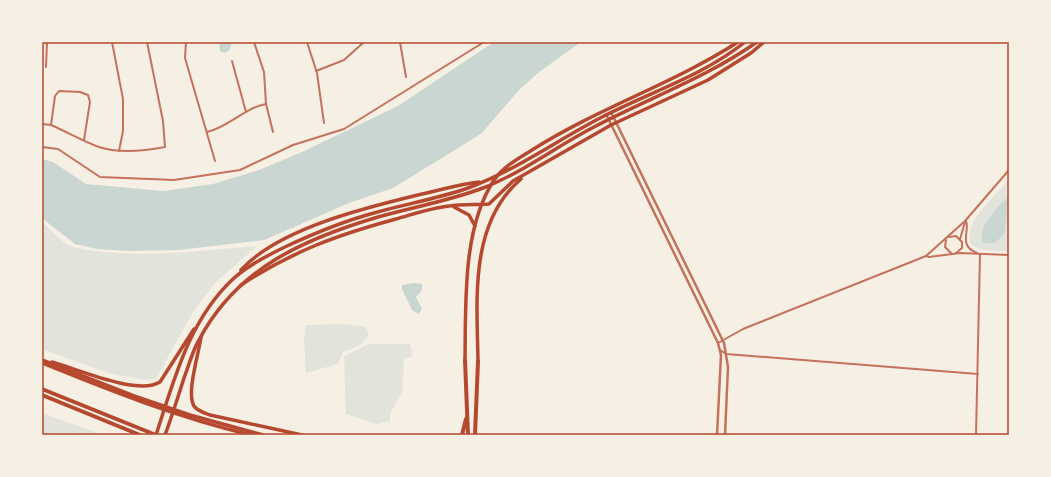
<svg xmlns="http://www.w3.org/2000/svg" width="1051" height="477" font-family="Rubik,sans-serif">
<rect width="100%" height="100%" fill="#f6efe4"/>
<!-- green -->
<g fill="#e2e4dc">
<path d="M1009,179V251C996,251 980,253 970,243C970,238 970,232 971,227C978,210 997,194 1009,179Z"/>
<path d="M42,222C50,229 58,239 67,244C75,249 87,250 96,251C149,258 204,250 257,246L215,283L193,312L156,379L146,380L108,373L42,349Z"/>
<polygon points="344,324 366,327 369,335 359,346 343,352 338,364 306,373 304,340 306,325"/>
<polygon points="368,344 410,344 413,356 404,359 402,392 390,414 390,421 377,424 346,414 344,356"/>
<polygon points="42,413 103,435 42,435"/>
</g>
<!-- water -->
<g fill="#c9d6d2">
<polygon points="219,42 232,42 230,50 225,53 220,51"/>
<polygon points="494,42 581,42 539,72 518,91 482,133 463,145 393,188 349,203 264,240 178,250 127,251 97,249 75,244 42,218 42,159 53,162 86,184 163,191 213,184 259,170 302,152 398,106"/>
<path d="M1009,196L1005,233L995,243H983C976,227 999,206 1009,196Z"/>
<polygon points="414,283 422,284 422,290 416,297 422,309 419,314 412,310 402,289 402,285"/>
</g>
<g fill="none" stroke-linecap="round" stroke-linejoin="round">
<!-- minor -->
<g stroke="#c5725c" stroke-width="2">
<polyline points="112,42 123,99 123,131 119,151"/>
<polyline points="186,42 185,58 215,161"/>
<polyline points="254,42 264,72 266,104 273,132"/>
<polyline points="307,42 317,73 324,123"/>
<polyline points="400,42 406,77"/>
<polyline points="232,61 246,112"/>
<polyline points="46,67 47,42"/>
<polyline points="316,71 344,60 364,42"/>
<path d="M42,124L51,125C67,132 83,141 99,147C120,154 144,151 165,147L163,121L147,42"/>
<polyline points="51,125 55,96 59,91 80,92 88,95 90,102 84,140"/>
<path d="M207,132C229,127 244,108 266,104"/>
<polyline points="42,147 58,149 100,177 174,180 240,170 293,145 344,129 484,42"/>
<path d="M966,221C970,231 958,246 977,253"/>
<polyline points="949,237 956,236 962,242 962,248 956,253"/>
<polyline points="960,239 965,222"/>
<polyline points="946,240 945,247 951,253"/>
<polyline points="926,256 965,221 1009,170"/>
<polyline points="718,343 743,329 926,256 929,257 960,253 1009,255"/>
<polyline points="720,350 726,354 978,374"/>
<polyline points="976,435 980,254"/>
</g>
<!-- tertiary -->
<g stroke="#c5725c" stroke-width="2.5">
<polyline points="611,112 724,343 728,367 725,435"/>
<polyline points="606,114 718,343 721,355 717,435"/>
</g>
<!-- primary -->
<g stroke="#b5482f" stroke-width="3.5">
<path d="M201,337C199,353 186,393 194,406C197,411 205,413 210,415L302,435"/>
<polyline points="42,360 134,396 190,415 263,435"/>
<path d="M52,362C77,369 138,396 160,382L194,329"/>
<path d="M42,363C111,391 179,418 251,435"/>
</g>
<!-- trunk -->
<g stroke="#b5482f" stroke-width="3.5">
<polyline points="454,207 469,215 475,226"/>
<path d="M241,270C279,228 368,207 422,194C441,190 460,184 479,182"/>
<path d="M241,285C293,251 337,235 396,219C414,214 431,208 449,206C462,204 476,205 489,204L513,181L611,125L708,80L751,53L764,42"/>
<path d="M465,360C466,303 462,229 494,180C503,167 519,158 532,150C598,108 673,84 738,42"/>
<path d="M478,361C477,300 469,223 521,179"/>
<path d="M156,435C174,380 189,320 233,279C248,265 268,255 287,246C315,233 344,221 374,213C405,204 437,199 468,188C517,170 560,138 606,115C653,91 704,75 745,42"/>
<path d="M165,435C172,416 178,397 184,378C189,365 192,352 199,340C237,268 304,239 378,217C413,207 449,201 483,188C522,173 557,146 594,127C649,98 706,78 757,42"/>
</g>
<!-- motorway -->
<g stroke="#b5482f" stroke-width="4">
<polyline points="465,360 468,435"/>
<polyline points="42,389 156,435"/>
<polyline points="42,395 140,435"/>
<polyline points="462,435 466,419"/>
<polyline points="475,435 478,361"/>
</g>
</g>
<!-- border -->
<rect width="1051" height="477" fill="none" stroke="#f6efe4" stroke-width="86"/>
<rect x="43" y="43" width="965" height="391" fill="none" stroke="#b5482f" stroke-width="1.5"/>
</svg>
